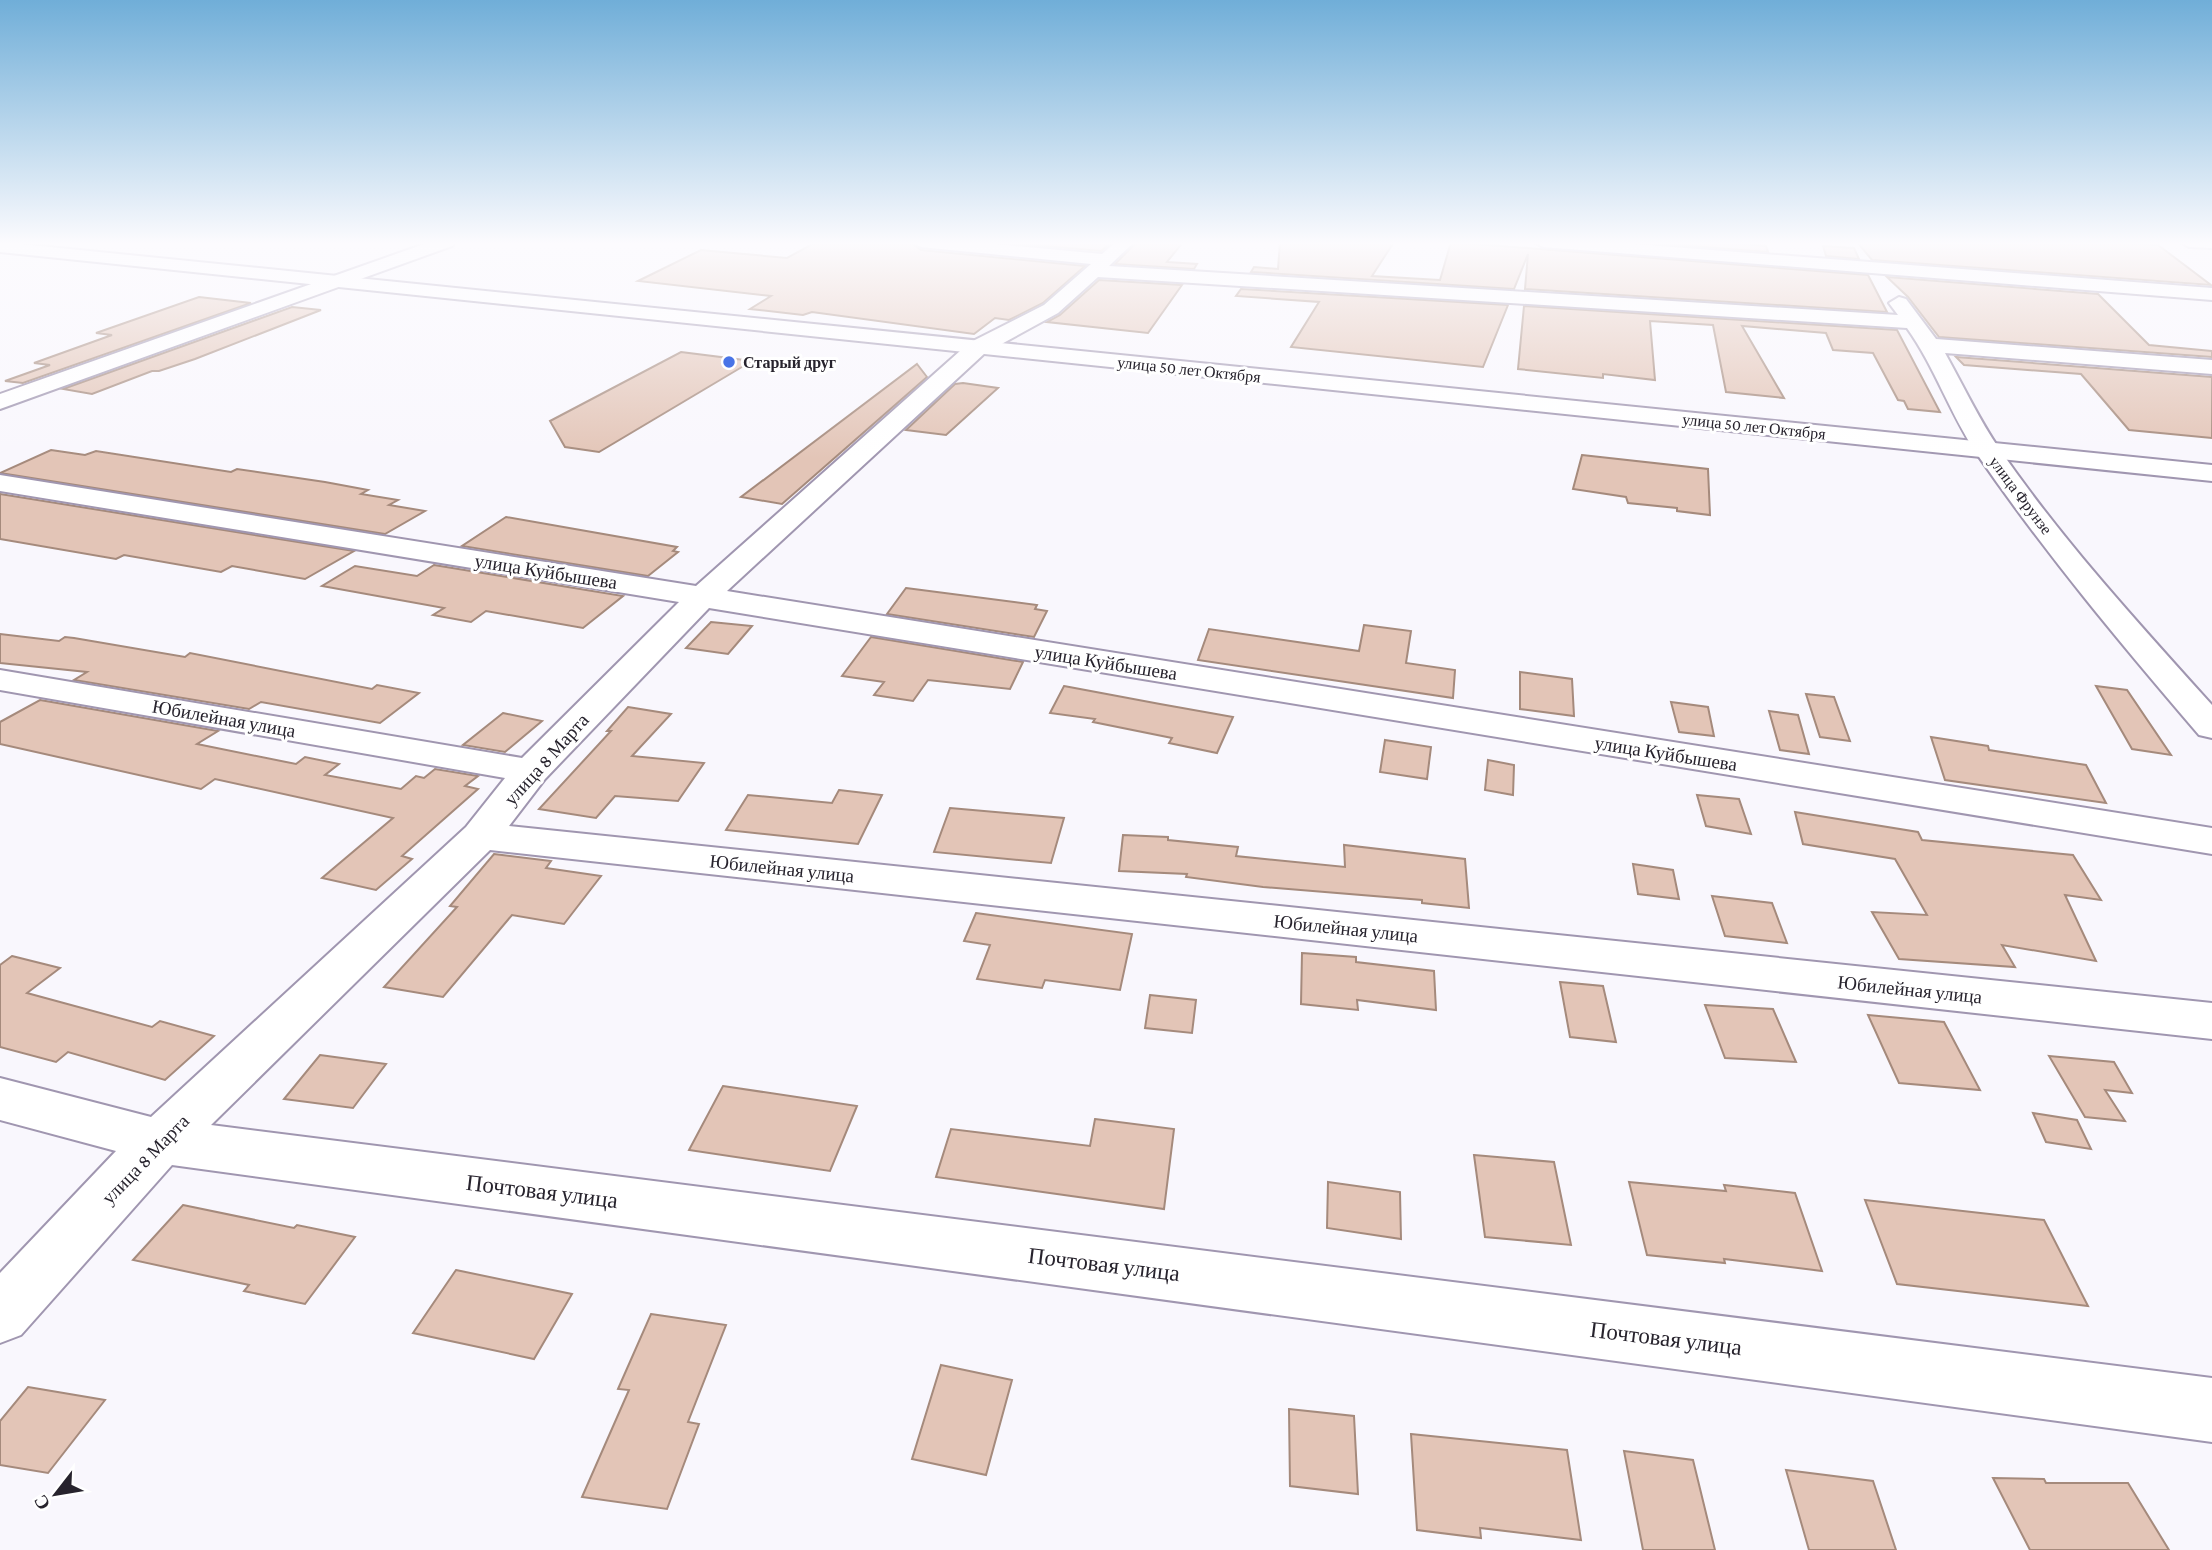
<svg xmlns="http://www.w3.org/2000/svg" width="2212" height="1550" font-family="'Crimson Pro',serif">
<rect width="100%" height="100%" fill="#f9f7fd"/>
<!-- building -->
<g fill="#e3c5b7" stroke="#a58a7c" stroke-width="2">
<polygon points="816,242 910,242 921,250 1085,266 1043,303 1009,320 995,318 974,334 812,312 803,315 750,309 771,296 638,281 701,250 787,258"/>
<polygon points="998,242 1112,242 1101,251"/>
<polygon points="1137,242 1183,242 1167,262 1197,264 1194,269 1115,264"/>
<polygon points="1280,242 1394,242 1372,276 1440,280 1451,242 1868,275 1887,312 1525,289 1528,254 1514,289 1251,272 1254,267 1278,269"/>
<polygon points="1639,242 1723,242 1766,246 1768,252"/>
<polygon points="1857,242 2116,242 2158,245 2211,285 1872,260"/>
<polygon points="1823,246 1854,248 1859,259 1826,256"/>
<polygon points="1887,277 2098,294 2149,345 2212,351 2212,357 1939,337 1908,297"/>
<polygon points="1099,280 1182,285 1148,333 1047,322 1060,315"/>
<polygon points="1241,289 1508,305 1483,367 1291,347 1319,302 1236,296"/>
<polygon points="199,297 251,303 23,383 5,381 50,365 34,363 112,335 96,333"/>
<polygon points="1524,306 1897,330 1940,412 1908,409 1904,401 1898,400 1873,353 1833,350 1826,333 1742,326 1784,398 1726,392 1713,325 1650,321 1655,380 1603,374 1603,378 1518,369"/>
<polygon points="292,307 321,310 195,359 159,371 152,371 92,394 63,389"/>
<polygon points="681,352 752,361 599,452 565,447 550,421"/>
<polygon points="1956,357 2212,377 2212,438 2129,430 2081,374 1964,365"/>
<polygon points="917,364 927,377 782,504 741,497"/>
<polygon points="963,383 998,388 946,435 906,430 955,384"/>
<polygon points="51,450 85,455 96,451 231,472 237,469 325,482 368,490 361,494 398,500 389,505 425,511 385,534 0,473"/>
<polygon points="1582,455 1708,469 1710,515 1677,511 1677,508 1628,503 1626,497 1573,489"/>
<polygon points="0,494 354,551 305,579 232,566 221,572 124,555 116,559 0,539"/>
<polygon points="506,517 677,547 673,551 678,552 648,576 462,546"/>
<polygon points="434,565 623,596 583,628 486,611 471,622 433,615 444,608 322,586 355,566 417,576"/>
<polygon points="906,588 1037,605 1035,609 1047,611 1034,637 887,614"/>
<polygon points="711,622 752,626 728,654 686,648"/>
<polygon points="1364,625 1411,631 1406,663 1455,670 1453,698 1198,660 1209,629 1359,651"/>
<polygon points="0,634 59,641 65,637 74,638 185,657 190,653 372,689 377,685 419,693 380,723 261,702 249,709 74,680 87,672 0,663"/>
<polygon points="871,637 1023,662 1010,689 928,680 913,701 874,695 884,682 842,676"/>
<polygon points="1520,672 1572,679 1574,716 1520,709"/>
<polygon points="1064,686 1160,704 1233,717 1217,753 1169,743 1172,738 1093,722 1095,719 1050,713"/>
<polygon points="2096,686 2127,690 2171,755 2132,749"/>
<polygon points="1806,694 1834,697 1850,741 1820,737"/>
<polygon points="40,700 218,731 197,744 296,764 305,757 339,764 325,775 401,789 416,776 424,778 435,769 478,776 465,786 478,789 402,856 412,859 376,890 322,878 393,818 215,779 201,789 0,744 0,722"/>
<polygon points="1671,702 1708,707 1714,736 1679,732"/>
<polygon points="628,707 671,714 632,756 704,763 678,801 615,796 596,818 539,809 611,731 607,731"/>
<polygon points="1769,711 1798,715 1809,754 1780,750"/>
<polygon points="503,713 542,721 505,752 463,745"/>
<polygon points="1931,737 1988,746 1989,750 2086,765 2106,803 1945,780"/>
<polygon points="1385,740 1431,747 1427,779 1380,772"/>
<polygon points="1488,760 1514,765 1513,795 1485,790"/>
<polygon points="839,790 882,795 858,844 726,830 748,795 832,803"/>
<polygon points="1697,795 1739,799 1751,834 1706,826"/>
<polygon points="950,808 1064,818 1051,863 934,852"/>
<polygon points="1795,812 1918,832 1922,840 2073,855 2101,900 2065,895 2096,961 2002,945 2015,967 1899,959 1872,912 1927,915 1895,859 1803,844"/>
<polygon points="1123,835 1168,837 1168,840 1238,847 1236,856 1345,867 1344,845 1465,859 1469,908 1422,903 1422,900 1263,887 1186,877 1187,874 1119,871"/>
<polygon points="494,854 551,861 546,868 601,876 564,924 512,915 443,997 384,987 457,907 450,906"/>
<polygon points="1633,864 1673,870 1679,899 1638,894"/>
<polygon points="1712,896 1772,903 1787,943 1725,936"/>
<polygon points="976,913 1132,934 1120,990 1045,980 1042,988 977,979 990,945 964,941"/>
<polygon points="1302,953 1356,957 1356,962 1434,971 1436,1010 1357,1000 1358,1010 1301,1004"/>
<polygon points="12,956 60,968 27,993 152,1027 160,1021 214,1036 165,1080 68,1052 56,1062 0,1047 0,965"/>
<polygon points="1560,982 1603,986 1616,1042 1570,1037"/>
<polygon points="1150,995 1196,1000 1192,1033 1145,1028"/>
<polygon points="1705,1005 1773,1009 1796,1062 1725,1058"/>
<polygon points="1868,1015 1944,1022 1980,1090 1899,1083"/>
<polygon points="320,1055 386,1064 353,1108 284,1099"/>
<polygon points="2049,1056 2114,1062 2132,1093 2105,1090 2125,1121 2085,1117"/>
<polygon points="723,1086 857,1106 830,1171 689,1150"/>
<polygon points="2033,1113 2077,1120 2091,1149 2046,1142"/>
<polygon points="1095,1119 1174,1129 1164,1209 936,1177 951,1129 1090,1146"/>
<polygon points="1474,1155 1554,1162 1571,1245 1485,1237"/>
<polygon points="1328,1182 1400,1192 1401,1239 1327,1228"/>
<polygon points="1629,1182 1726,1191 1724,1185 1795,1193 1822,1271 1724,1259 1725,1263 1647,1255"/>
<polygon points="1865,1200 2044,1220 2088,1306 1897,1284"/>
<polygon points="183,1205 294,1228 297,1225 355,1237 305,1304 244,1291 249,1285 133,1260"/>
<polygon points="456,1270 572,1294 534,1359 413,1333"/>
<polygon points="651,1314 726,1325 688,1422 699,1424 667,1509 582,1497 629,1390 618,1389"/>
<polygon points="941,1365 1012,1380 986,1475 912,1459"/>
<polygon points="28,1387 105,1400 48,1473 0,1465 0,1421"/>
<polygon points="1289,1409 1354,1416 1358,1494 1290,1486"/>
<polygon points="1411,1434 1567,1450 1581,1540 1480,1528 1481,1538 1417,1530"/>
<polygon points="1624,1451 1693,1460 1715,1550 1643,1550"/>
<polygon points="1786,1470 1873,1481 1896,1550 1809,1550"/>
<polygon points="1993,1478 2044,1479 2046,1483 2128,1483 2169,1550 2030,1550"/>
</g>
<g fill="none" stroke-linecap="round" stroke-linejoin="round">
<!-- minor casing -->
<g stroke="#a096b0" stroke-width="4">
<g id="minor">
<polygon points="430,242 455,242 452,246 0,409 0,394"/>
<path d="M912,242H972L1102,254L1116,242H1134L1109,266L1898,315L1889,303L1899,297L1906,299L1936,339L2212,360V374L1945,353C1963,385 1979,420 2000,450C2063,541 2138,623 2212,705V738L2199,735C2121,644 2045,553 1977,454C1950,414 1935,367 1907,328L1098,277L1058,313L985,353L727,591L2212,828V854L709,608L545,779L509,826L2212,1003V1039L490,850L211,1125L2212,1378V1442L172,1165L21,1335L0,1343V1273L116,1151L0,1120V1078L151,1117L466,827L505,778L0,690V670L522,758L679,602L0,491V475L696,586L969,343L1044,305L1091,264L921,247Z"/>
<polygon points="1534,242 1607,242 2212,288 2212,300 1543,247"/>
<polygon points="2180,242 2212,242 2212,248 2189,247"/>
</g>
</g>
<!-- major casing -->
<g stroke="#a096b0" stroke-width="4">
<polygon id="major" points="0,242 2212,465 2212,481 0,252"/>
</g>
<!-- minor -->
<use href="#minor" fill="#fff" fill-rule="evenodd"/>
<!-- major -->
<use href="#major" fill="#fff" fill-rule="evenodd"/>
</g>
<!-- sky -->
<linearGradient id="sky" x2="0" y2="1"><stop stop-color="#70aed8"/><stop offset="0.53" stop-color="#fcfbfe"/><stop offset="1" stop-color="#fcfbfe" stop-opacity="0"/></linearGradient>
<rect width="2212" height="459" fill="url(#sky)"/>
<!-- markers -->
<circle fill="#4974e7" stroke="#fff" stroke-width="2.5" cx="729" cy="362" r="7"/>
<g text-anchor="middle" stroke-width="6" stroke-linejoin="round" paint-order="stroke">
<!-- far-poi labels -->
<g font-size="16" font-weight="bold" fill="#27232d" stroke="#fff" text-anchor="start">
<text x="743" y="368">Старый друг</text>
</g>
<!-- far-street labels -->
<g font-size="16" fill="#27232d" stroke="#fff">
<text transform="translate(1189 369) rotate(6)" y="6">улица 50 лет Октября</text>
<text transform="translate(1754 426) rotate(6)" y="6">улица 50 лет Октября</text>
<text transform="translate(2021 495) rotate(53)" y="6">улица Фрунзе</text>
</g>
<!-- street labels -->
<g font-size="19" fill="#27232d" stroke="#fff">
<text transform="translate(546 571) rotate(9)" y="7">улица Куйбышева</text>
<text transform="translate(1106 662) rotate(9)" y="7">улица Куйбышева</text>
<text transform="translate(224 718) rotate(10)" y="7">Юбилейная улица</text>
<text transform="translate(1666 753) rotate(9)" y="7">улица Куйбышева</text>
<text transform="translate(546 759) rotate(-48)" y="7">улица 8 Марта</text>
<text transform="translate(782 868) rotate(6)" y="7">Юбилейная улица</text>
<text transform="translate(1346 928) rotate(6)" y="7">Юбилейная улица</text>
<text transform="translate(1910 989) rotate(6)" y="7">Юбилейная улица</text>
<text transform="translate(145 1159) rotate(-46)" y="7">улица 8 Марта</text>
</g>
<!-- near-street labels -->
<g font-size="23" fill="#27232d" stroke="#fff">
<text transform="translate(542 1191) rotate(7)" y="8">Почтовая улица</text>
<text transform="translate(1104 1264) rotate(7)" y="8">Почтовая улица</text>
<text transform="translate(1666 1338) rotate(7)" y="8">Почтовая улица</text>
</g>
</g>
<!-- north arrow -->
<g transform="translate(56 1494) rotate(239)" stroke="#ffffff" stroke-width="5" paint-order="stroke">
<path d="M0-5L12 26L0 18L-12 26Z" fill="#27232d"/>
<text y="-10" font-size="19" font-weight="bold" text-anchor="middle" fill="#27232d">С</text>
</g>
</svg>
